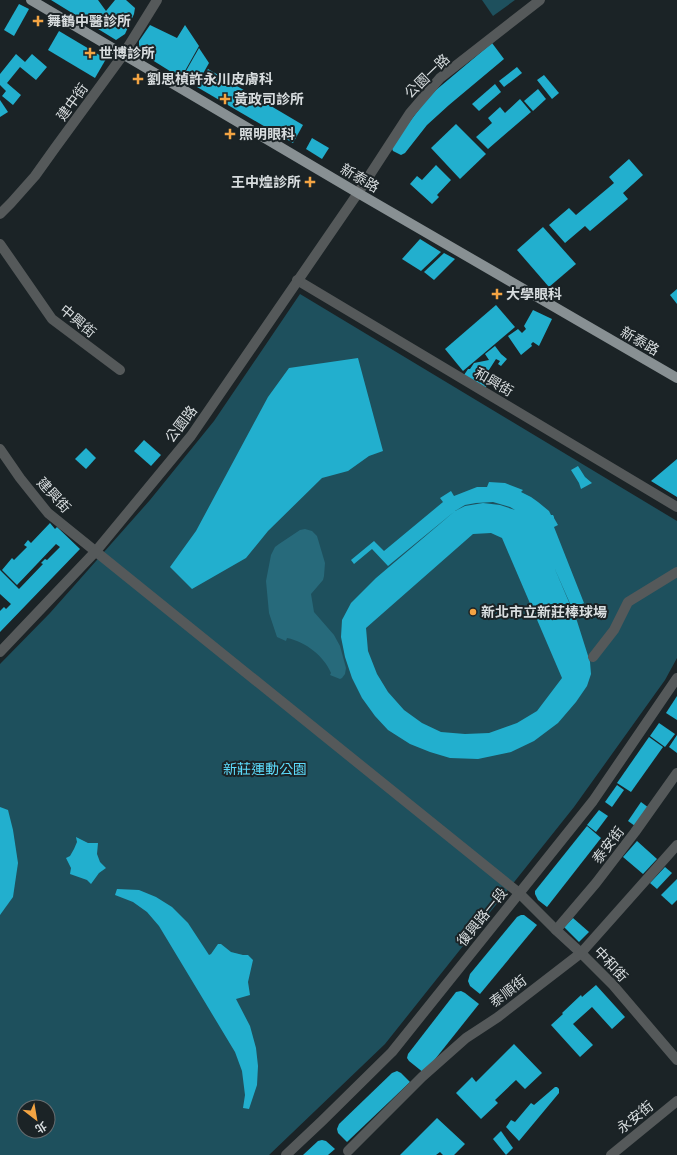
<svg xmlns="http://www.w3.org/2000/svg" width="677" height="1155" font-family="Overpass,'Noto Sans TC',sans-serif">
<rect width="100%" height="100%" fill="#1b2326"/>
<!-- green -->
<g fill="#1e505d" fill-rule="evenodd">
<polygon points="482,0 515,0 493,16"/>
<path d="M300,294L677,521V658L665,680L574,807L463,946L385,1044L269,1155H0V664L50,613L150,500L214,421ZM24,1107H48V1131H24Z"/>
</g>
<!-- water -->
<path fill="#276a7b" d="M305,529L312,531L317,536L325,563L324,576L323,580L311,594L314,612L334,635L340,646L346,668L345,674L342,678L340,679L330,675L331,673C324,656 306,642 287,638L286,641L277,637L269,613L266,581L271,555L275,547L279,544L300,530Z"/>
<!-- building -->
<g fill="#22afce" fill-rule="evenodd">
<polygon points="51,0 98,0 106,11 115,0 126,0 135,8 134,14 125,34 116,40"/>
<polygon points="19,4 29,9 14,36 4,30"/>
<polygon points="150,25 177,38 185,25 199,46 181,78 141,53 139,48 139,41"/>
<polygon points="59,31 106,59 95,78 48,50"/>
<polygon points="492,43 504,59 449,105 427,125 405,153 401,155 393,151 391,146 424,103 436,90"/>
<polygon points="199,48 209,63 196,86 182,78"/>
<polygon points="16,54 25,62 32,54 47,67 36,80 20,67 7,83 21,95 13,105 2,96 6,91 0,85 0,74"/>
<polygon points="517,67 522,73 504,87 499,81"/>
<polygon points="208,69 303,125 293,143 197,87"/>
<polygon points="544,75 559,93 552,99 537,80"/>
<polygon points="495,84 501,92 479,111 472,104"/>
<polygon points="538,89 546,99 533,111 524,101"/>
<polygon points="520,99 531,112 488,149 476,137 492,123 488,118 500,107 505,113"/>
<polygon points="0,100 8,112 0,117"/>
<polygon points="456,124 486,154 460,179 431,148"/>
<polygon points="312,138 329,148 322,159 306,149"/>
<polygon points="629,159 643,175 623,193 628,199 590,231 585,226 565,243 549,225 569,208 576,215 614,183 609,177"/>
<polygon points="436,165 451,180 437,195 439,197 432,204 410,184 417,176 422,180"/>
<polygon points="543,227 576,264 549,287 517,250"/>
<polygon points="420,239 441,252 421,271 402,259"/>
<polygon points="444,253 455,259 434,280 424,272"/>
<polygon points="677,289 677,304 670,295"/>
<polygon points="496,305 515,327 463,371 445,349"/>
<polygon points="533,310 552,319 539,346 533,342 531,344 532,346 521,355 508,336 518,329 522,333 526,329 524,326"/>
<polygon points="495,346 501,354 507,359 501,366 498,364 500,361 496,359 487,373 493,377 485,388 464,375 468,369 470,369 474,363 489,360 485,354"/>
<polygon points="358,358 383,451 369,456 348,471 322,478 268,531 246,558 192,589 170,567 196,531 268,397 289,368"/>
<polygon points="144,440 161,455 151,466 134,451"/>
<polygon points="86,448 96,458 86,469 75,459"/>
<polygon points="677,459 677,497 651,481"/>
<polygon points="578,466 585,477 592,483 581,489 579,483 571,470"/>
<path d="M489,482L505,483L523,490L521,492L531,497L538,502L549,511L551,515H553L554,517V518L558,525L554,527L584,603L572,608L554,567L577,621L590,662L591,674L587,686L576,702L558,723L534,741L511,752L478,759L450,758L430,752L410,744L388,730L375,716L362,698L352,678L345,657L341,637L342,620L351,603L376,578L455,511L465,506L483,503L500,505L515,510L510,507L493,502L476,503L465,505L455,511L388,566L372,549L354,564L351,560L374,541L384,551L443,502L440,498L451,491L454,496L477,487H487ZM491,533L502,538L562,678L537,711L517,723L489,733L465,734L441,732L422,723L404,710L388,692L377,674L368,651L366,628L473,534Z"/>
<polygon points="50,523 55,529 57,527 80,549 0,632 0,611 4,607 6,609 11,604 0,594 0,570 19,589 43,564 41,563 45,559 47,560 60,547 56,544 17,585 2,570 12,558 14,560 27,547 24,545 28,540 31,543"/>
<polygon points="677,696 677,720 666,713"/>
<polygon points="659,723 675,734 665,747 650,736"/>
<polygon points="677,735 677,753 669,747"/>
<polygon points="649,737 663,747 631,792 617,783"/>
<polygon points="617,785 624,790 612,807 605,802"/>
<polygon points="641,802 649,808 635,826 628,821"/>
<polygon points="0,807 8,810 13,830 18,863 13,897 0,915"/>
<polygon points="599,810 608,816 596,832 587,825"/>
<polygon points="587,826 601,838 547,907 538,900 535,894 535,891"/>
<polygon points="76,837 88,843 98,843 97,854 100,862 106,868 99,873 91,884 87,880 70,874 71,868 66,858 70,856 74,849 77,842"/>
<polygon points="637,841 657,859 643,874 623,857"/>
<polygon points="665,867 672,873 657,889 650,883"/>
<polygon points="677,879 677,900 672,905 661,895"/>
<polygon points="117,889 139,890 156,897 172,907 188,923 209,955 211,954 218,944 221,944 231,952 243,955 248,955 253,960 248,982 250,995 236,999 250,1026 256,1048 258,1066 257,1085 249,1109 243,1108 245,1095 242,1071 235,1052 159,926 147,912 133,902 115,895"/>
<polygon points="521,915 524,915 537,925 480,994 470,986 468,981 470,974 517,917"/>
<polygon points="573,918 589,932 579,942 564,927"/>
<polygon points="596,985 625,1017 612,1029 592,1007 573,1024 593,1045 580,1057 551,1025 563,1014 562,1013 581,995 582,997"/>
<polygon points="461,991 465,993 479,1004 424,1073 409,1061 407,1058 408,1054 456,992"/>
<polygon points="514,1044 542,1073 525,1089 516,1080 495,1100 498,1103 481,1119 456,1093 472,1077 476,1082"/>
<polygon points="397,1071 401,1073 410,1082 347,1142 338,1133 337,1129 339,1124 392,1073"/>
<polygon points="555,1087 557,1087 559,1089 559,1093 519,1141 506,1127 511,1120 515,1122 531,1103 534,1105"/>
<polygon points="437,1118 465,1144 454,1155 443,1155 440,1152 436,1155 400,1155"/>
<polygon points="501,1131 513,1148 506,1155 493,1139"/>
<polygon points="322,1140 326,1141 335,1149 328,1155 303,1155 318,1141"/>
</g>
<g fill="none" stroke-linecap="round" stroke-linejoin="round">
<!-- minor -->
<g stroke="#55595a" stroke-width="10">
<polyline points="0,214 11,203 35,176 55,148 123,55 157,0"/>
<polyline points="0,244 52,319 120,370"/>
<path d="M297,280C424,356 551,431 677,507"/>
<polyline points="0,449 20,478 48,513 519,893 556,930 581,953 613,985 677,1060"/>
<polyline points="0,652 96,551 191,436 358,193 410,113 440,78 540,0"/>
<polyline points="593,657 614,630 628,602 677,572"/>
<polyline points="556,930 596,883 635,832 677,773"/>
<polyline points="348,1151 422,1077 466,1038 498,1017 581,953 677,845"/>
<polyline points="286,1155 322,1121 392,1052 593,801 677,678"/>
<polyline points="611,1155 677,1101"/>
</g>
<!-- major -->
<polyline stroke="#889093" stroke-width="10" points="31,0 358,193 677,378"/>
</g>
<!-- markers -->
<g fill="#f3a443" stroke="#1b2326" stroke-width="1.5">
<path d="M36 15h4v4h4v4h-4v4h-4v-4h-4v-4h4z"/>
<path d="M88 47h4v4h4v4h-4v4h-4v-4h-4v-4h4z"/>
<path d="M136 73h4v4h4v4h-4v4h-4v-4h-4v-4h4z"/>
<path d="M223 93h4v4h4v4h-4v4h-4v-4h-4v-4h4z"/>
<path d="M228 128h4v4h4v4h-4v4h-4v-4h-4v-4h4z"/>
<path d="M308 176h4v4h4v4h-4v4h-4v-4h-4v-4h4z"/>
<path d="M495 288h4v4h4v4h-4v4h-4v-4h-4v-4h4z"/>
<circle cx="473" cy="612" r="4"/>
</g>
<g text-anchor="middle" stroke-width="4" stroke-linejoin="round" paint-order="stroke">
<!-- poi labels -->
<g font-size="14" font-weight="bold" fill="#d8dddf" stroke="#1b2326" text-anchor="start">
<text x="47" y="26">舞鶴中醫診所</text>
<text x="99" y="58">世博診所</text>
<text x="147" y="84">劉思楨許永川皮膚科</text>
<text x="234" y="104">黃政司診所</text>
<text x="239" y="139">照明眼科</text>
<text x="301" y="187" text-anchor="end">王中煌診所</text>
<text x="506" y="299">大學眼科</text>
<text x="481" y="617">新北市立新莊棒球場</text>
</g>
<!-- street labels -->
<g font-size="14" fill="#d8dddf" stroke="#1b2326">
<text transform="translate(427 76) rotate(-44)" y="5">公園一路</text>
<text transform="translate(72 102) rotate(-54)" y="5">建中街</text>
<text transform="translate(360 178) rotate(30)" y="5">新泰路</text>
<text transform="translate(78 321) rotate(40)" y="5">中興街</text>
<text transform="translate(640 341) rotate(30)" y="5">新泰路</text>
<text transform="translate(494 382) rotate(30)" y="5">和興街</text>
<text transform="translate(181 424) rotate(-53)" y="5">公園路</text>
<text transform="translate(54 495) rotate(47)" y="5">建興街</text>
<text transform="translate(608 845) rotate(-53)" y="5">泰安街</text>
<text transform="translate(482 917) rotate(-51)" y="5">復興路一段</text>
<text transform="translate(611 964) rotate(47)" y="5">中和街</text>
<text transform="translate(508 991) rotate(-37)" y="5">泰順街</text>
<text transform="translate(635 1117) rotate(-39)" y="5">永安街</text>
</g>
<!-- park labels -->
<g font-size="14" fill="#5ddbfb" stroke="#1b2326">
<text x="265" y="774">新莊運動公園</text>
</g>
</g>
<!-- north arrow -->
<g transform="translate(36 1119) rotate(149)"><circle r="19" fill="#1b2326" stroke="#676d70"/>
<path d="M0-3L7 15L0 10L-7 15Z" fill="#f3a443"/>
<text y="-6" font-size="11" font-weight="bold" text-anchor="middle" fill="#d8dddf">北</text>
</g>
</svg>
